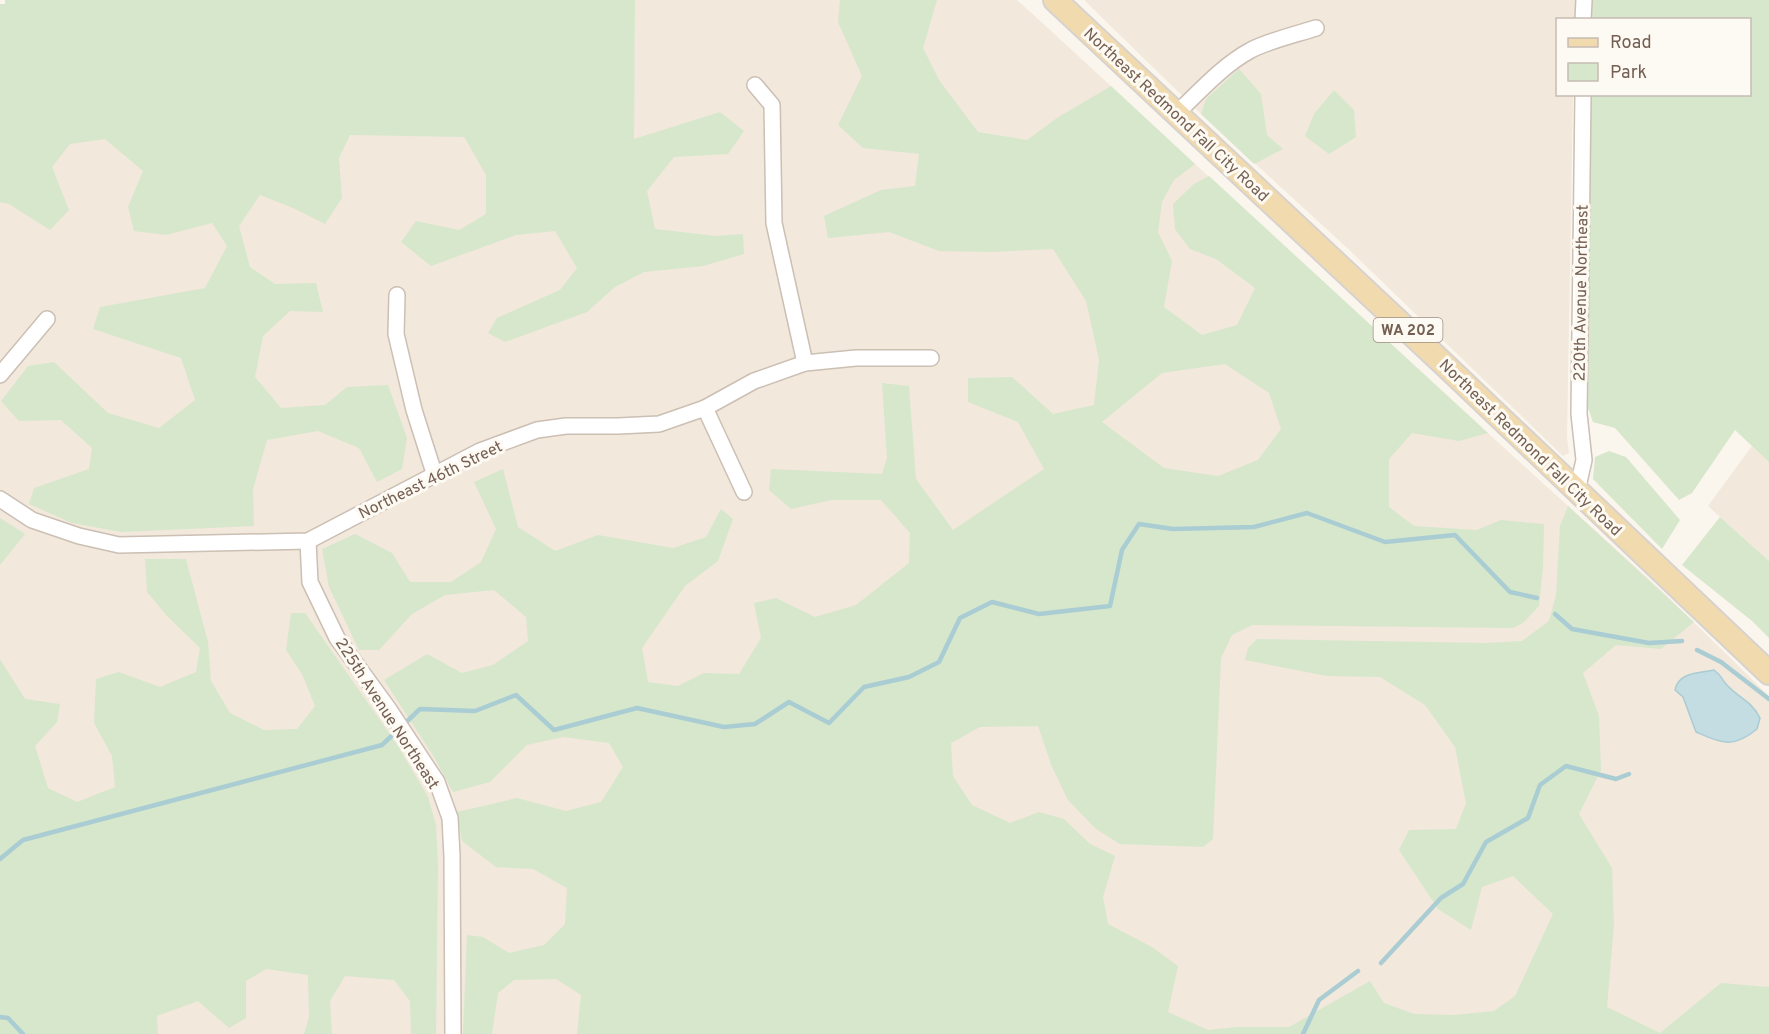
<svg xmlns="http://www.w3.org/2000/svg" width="1769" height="1034" font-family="Overpass,sans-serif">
<rect width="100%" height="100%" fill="#fbf6ed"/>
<!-- residential -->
<g fill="#f2e8dc">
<polygon points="635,0 1017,0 1049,29 1416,368 1663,592 1769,696 1769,1034 0,1034 0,129 633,139"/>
<polygon points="1084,0 1575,0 1575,19 1558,20 1558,94 1573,95 1567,437 1569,453 1563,456 1344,245 1201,114"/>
<polygon points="1752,446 1769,462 1769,561 1708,506"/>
</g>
<!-- green -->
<g fill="#d6e7cc" fill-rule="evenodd">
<polygon points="5,0 635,0 634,139 720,112 744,131 728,154 674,157 647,191 655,229 716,236 743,234 744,254 703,266 644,272 615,287 587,312 505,342 488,333 497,318 560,290 577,268 555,231 516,235 431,266 401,242 416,221 459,230 486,214 486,175 464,137 350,135 339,158 342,198 325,224 293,208 260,195 239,226 250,267 275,284 316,283 323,312 290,311 263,336 255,377 281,408 325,405 347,387 388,385 407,438 402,469 377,482 359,448 318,431 267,440 253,489 254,526 121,532 72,523 29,504 34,488 89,469 92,448 61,420 19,421 1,401 28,366 54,362 108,413 159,428 195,400 181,358 93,329 100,307 205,288 227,246 212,223 166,235 134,231 128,207 143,171 105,139 70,144 52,167 69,210 50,230 9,204 0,202 0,4 5,4"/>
<path d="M840,0H937L923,48L939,80L978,132L1027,140L1057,118L1111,86L1195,164L1174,180L1162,202L1158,232L1172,261L1164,307L1202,335L1237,325L1255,288L1216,259L1190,249L1175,229L1173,204L1194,184L1209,176L1488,433L1459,441L1412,433L1389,459V507L1414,526L1477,530L1501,520L1544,524L1543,566L1539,606L1523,623L1513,628L1252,625L1232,635L1221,658L1213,839L1203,847L1120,844L1096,829L1068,800L1052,767L1038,726L980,727L951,743L953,776L972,805L1010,823L1039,812L1064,819L1090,844L1115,856L1103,897L1108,924L1152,947L1178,966L1168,1012L1208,1030L1237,1027H1289L1370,981L1384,1003L1414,1014L1455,1015L1494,1011L1515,996L1553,914L1513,876L1482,887L1471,930L1438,909L1399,850L1409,830L1456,829L1466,803L1455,747L1425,705L1380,677L1327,676L1245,660L1248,648L1257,639L1487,643L1522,641L1549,621L1556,595L1560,526L1568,506L1694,622L1661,649L1616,645L1583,673L1599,716L1601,770L1579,814L1612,868L1614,924L1607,1007L1660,1033L1721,983L1769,987V1034H577L581,995L556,979L514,980L498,993L492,1034H463L467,935L483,937L509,953L544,945L565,924L567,888L533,869L496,867L462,841L457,812L517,798L566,811L601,802L623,767L609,743L563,737L527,745L490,782L453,792L434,757L384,680L427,654L462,673L493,665L528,641L526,617L494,590L445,595L412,614L379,650H359L329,587L322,549L355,534L392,553L410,582H451L481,562L496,529L474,482L503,469L518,527L555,551L598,535L673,548L706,537L721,509L733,519L718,561L685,586L642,648L648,682L678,686L704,673L739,674L761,638L754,603L776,598L815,617L856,605L909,563L910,533L881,500H831L791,509L769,490L771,469L882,474L887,458L882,383L909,386L916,479L953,530L1044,469L1018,422L968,402V378L1012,377L1053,414L1094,405L1099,360L1086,301L1053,249L992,252L939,251L889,232L828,238L824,216L881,190L915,186L919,154L863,148L838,125L862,76L838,22ZM1225,364L1269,393L1281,429L1258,460L1218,476L1164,468L1102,422L1162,373Z"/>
<polygon points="1590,0 1769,0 1769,462 1735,430 1692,493 1679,500 1615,428 1593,422 1588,408 1590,95 1750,94 1750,20 1590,19"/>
<polygon points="1239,69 1261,94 1267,135 1283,149 1254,164 1201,114 1206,99"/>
<polygon points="1334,90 1354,110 1356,137 1329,154 1305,136 1314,114"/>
<polygon points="1609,451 1626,457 1680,520 1662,549 1593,479 1595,457"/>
<polygon points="1720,517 1769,561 1769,638 1752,621 1682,565"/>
<polygon points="0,518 25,534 0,565"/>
<polygon points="145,559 186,559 208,642 211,681 230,713 264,730 297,729 315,706 302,674 286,650 291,613 305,613 398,746 428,797 436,825 438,865 436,1034 411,1034 410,1001 394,980 345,976 330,1001 332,1034 304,1034 309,1017 308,975 266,969 246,981 246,1018 229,1028 198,1001 157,1016 158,1034 0,1034 0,659 25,699 60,704 57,722 35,746 48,788 77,802 115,787 112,756 94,723 96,679 119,672 160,687 196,672 200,648 168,617 147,592"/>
</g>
<!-- water -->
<path fill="#c3dde3" stroke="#aaccd3" stroke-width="1.5" d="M1714,670C1723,677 1720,677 1726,684C1738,698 1751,700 1760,718L1757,729C1733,749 1722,743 1696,732L1683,697L1675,690C1678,672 1700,673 1714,670Z"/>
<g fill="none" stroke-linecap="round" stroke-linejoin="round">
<!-- stream -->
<g stroke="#aaccd3" stroke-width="4.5">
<polyline points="1555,614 1572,629 1649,643 1682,641"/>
<polyline points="1697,650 1721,662 1769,699"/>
<polyline points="0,859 23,840 382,745 420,709 475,711 516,695 554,730 637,708 724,727 755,724 789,702 829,723 864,687 909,677 939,662 960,618 992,602 1039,614 1110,606 1122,550 1139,524 1173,529 1254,527 1307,513 1385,542 1455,535 1510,592 1537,598"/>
<polyline points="1381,963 1441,898 1463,884 1486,842 1528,818 1540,785 1566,766 1616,779 1629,774"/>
<polyline points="0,1017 8,1018 23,1034"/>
<polyline points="1303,1034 1319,1000 1358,971"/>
</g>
<!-- minor casing -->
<g stroke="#ccbfb3" stroke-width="18">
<g id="minor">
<polyline points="1583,20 1584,0"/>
<polyline points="755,85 772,105 774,223 805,363"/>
<path d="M1177,113C1199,92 1223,65 1251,50C1271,40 1294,35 1316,28"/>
<polyline points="397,295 396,334 414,410 435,476"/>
<polyline points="0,375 47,319"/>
<polyline points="705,408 744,492"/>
<polyline points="1577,491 1584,460 1579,414 1583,94"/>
<polyline points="0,499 32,520 79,536 119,545 308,541 480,451 537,430 566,426 618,426 659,424 705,408 754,381 805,363 856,358 931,358"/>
<polyline points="308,541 310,582 337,638 388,708 437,782 450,818 452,856 453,1034"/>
</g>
</g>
<!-- primary casing -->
<g stroke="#d8d2cf" stroke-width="26">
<polyline id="primary" points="1055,0 1447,367 1769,673"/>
</g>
<!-- minor -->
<use href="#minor" stroke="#fff" stroke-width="15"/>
<!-- primary -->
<use href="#primary" stroke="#f1daae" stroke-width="22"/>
</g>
<g text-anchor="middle" stroke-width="6" stroke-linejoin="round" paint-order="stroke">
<!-- shield labels -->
<rect fill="#fdfaf3" stroke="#9d8e82" stroke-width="1.5" x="1373.5" y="318" width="69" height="24" rx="4.5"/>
<g font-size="15" font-weight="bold" fill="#745f52">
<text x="1408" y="335">WA 202</text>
</g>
<!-- street labels -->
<g font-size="16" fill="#745f52" stroke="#fdfaf3">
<text transform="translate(1177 114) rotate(43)" y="6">Northeast Redmond Fall City Road</text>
<text transform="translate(1580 293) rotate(-89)" y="6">220th Avenue Northeast</text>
<text transform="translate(1531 447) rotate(44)" y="6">Northeast Redmond Fall City Road</text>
<text transform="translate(430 479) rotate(-26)" y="6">Northeast 46th Street</text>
<text transform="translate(388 713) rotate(57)" y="6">225th Avenue Northeast</text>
</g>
</g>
<!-- legend -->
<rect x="1556" y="18" width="195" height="78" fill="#fdfaf3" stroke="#c6bcb3" stroke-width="1.5"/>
<rect x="1568" y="38" width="30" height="9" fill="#f1daae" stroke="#c6bcb3" stroke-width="1.5"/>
<text x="1610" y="48" font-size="18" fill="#745f52">Road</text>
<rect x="1568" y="63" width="30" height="18" fill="#d6e7cc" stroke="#c6bcb3" stroke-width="1.5"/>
<text x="1610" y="78" font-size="18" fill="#745f52">Park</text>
</svg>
